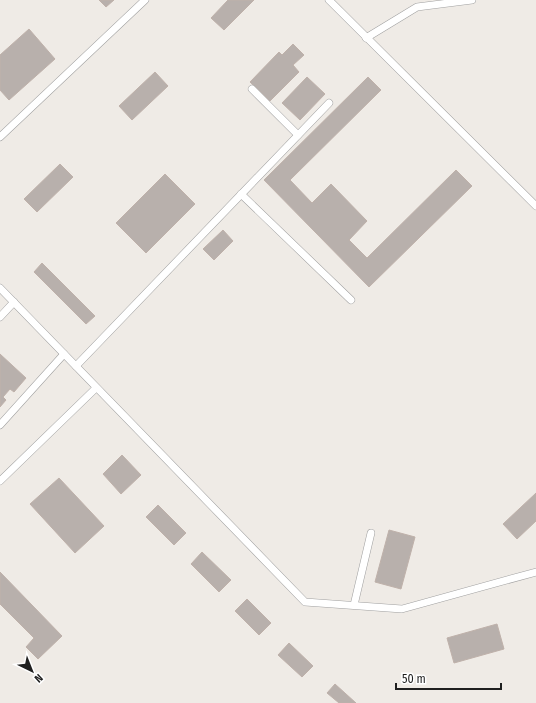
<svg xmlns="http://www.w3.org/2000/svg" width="536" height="703" font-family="'Fira Sans Condensed',sans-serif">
<rect width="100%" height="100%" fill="#efebe6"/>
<!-- building -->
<g fill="#b8b0ac" stroke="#bfb1aa">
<polygon points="99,0 114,0 106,7"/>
<polygon points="228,0 254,0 224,30 211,18"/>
<polygon points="29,29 55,59 9,100 0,90 0,55"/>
<polygon points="293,44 304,55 293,65 299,72 270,101 250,82 279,52 282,55"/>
<polygon points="155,72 168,86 132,120 119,106"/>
<polygon points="307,77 325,94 300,120 282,103"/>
<polygon points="368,77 381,90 290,180 312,203 331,184 367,221 349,240 367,258 456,170 472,186 369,287 264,180"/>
<polygon points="60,164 73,177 37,212 24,199"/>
<polygon points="165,174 195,204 146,253 116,223"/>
<polygon points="223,230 233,241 214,260 203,249"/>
<polygon points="42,263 95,316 86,324 34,272"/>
<polygon points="0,354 26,378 14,392 10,389 3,397 6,400 0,407"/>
<polygon points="122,455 141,475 121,494 103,474"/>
<polygon points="59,478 104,526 75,553 30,504"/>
<polygon points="536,493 536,521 517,539 503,524"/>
<polygon points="158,505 186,533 174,545 146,517"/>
<polygon points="389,530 415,537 401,589 375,582"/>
<polygon points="202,552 231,580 219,592 191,564"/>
<polygon points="0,572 62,636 38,659 26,647 34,638 0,604"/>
<polygon points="247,599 271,623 259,635 235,611"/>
<polygon points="497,624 504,649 454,663 447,638"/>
<polygon points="289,643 313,666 302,677 278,655"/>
<polygon points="335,684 356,703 339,703 327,693"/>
</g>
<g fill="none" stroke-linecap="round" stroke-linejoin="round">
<!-- lane casing -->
<g stroke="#a0a0a0" stroke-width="8">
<g id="lane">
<polyline points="329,0 536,206"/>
<polyline points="366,38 417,7 472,0"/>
<polyline points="252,89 298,135"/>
<polyline points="0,137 145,0"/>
<polyline points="241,194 351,300"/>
<polyline points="0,288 305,602 402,609 536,572"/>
<polyline points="0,317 14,302"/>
<polyline points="76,366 329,103"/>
<polyline points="0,425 64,354"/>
<polyline points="0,481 96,388"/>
<polyline points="354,605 371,533"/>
</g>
</g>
<!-- lane -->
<use href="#lane" stroke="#fff" stroke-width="7"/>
</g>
<!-- north arrow -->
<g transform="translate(32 671) rotate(137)" stroke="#ffffff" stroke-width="3" paint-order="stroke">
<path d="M0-3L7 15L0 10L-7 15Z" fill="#1f1f1f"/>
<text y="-6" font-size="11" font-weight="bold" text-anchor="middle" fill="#1f1f1f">N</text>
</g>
<!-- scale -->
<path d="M396 683v6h105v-6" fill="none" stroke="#1f1f1f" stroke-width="2"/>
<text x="402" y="683" font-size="12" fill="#1f1f1f" stroke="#ffffff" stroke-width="3" paint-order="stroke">50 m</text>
</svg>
